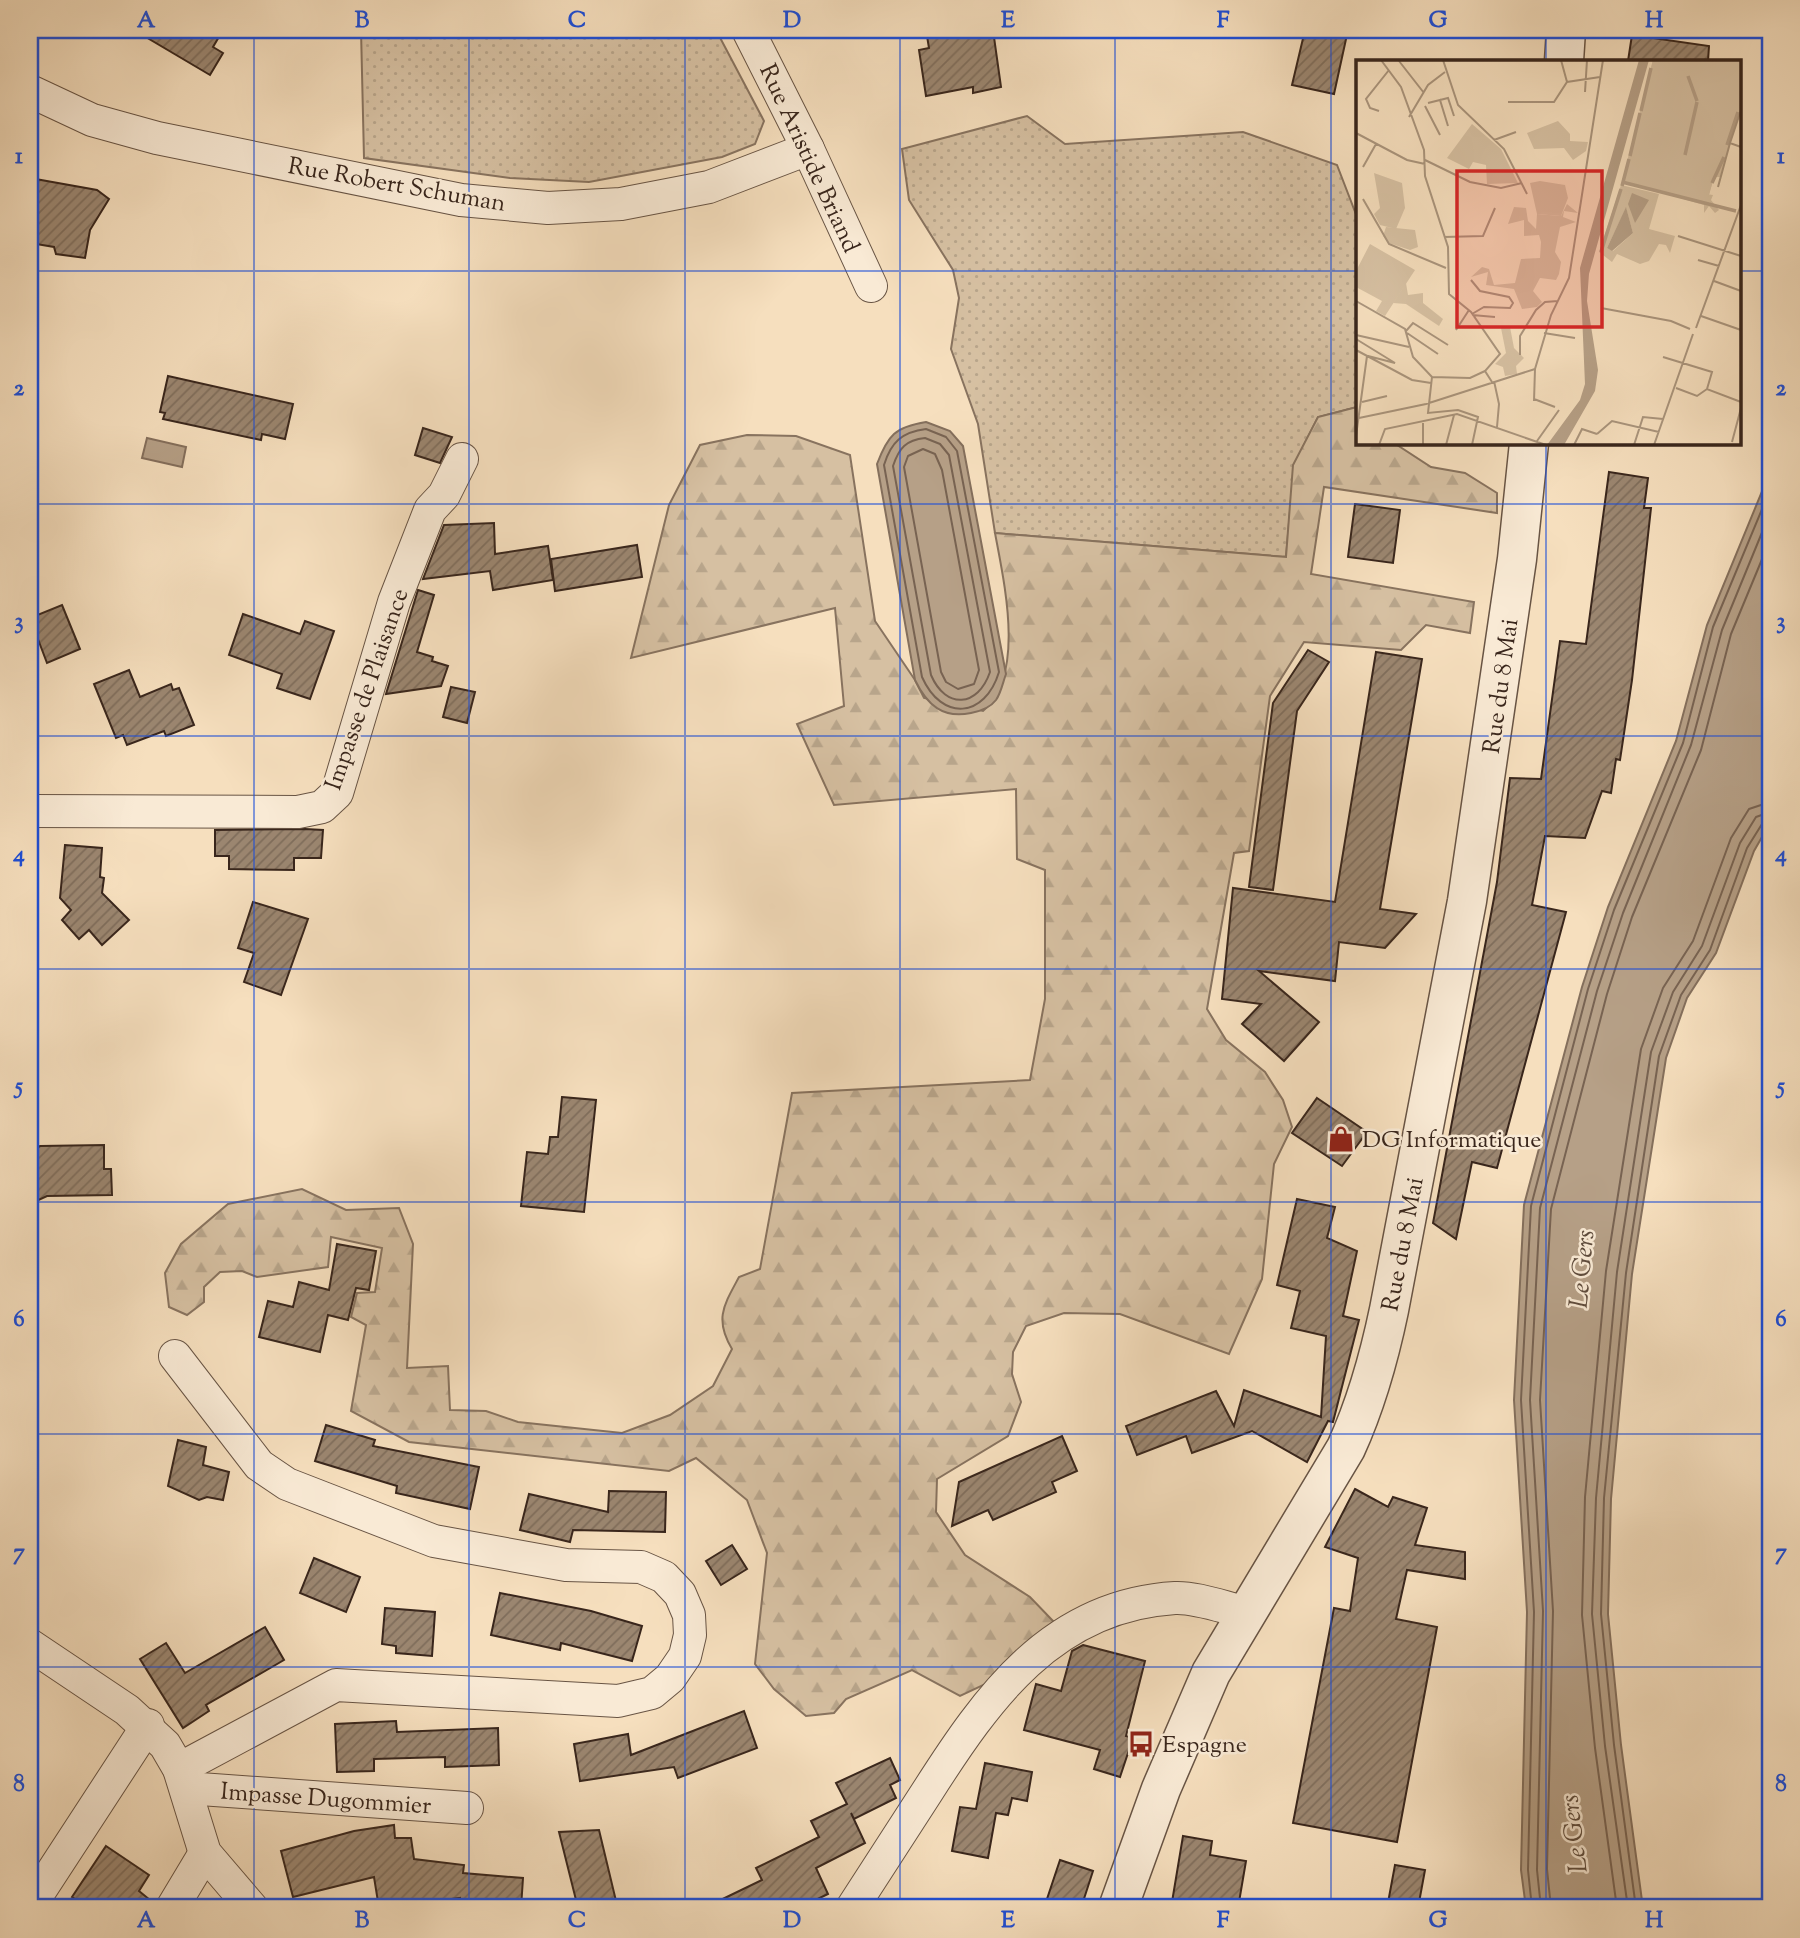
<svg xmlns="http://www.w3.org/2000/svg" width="1800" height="1938" font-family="'Sorts Mill Goudy',serif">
<defs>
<pattern id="grass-dots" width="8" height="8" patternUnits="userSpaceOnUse" patternTransform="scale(1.75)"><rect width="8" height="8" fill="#d6c0a2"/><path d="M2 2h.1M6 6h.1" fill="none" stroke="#b8a58b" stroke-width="1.8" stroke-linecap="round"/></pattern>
<pattern id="forest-firs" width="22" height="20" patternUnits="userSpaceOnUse" patternTransform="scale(1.75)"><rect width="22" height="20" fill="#d6c0a2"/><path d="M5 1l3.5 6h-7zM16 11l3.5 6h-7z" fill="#b8a58b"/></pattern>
<pattern id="building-hatch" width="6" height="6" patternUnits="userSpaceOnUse" patternTransform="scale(1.75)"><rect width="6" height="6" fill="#9b8670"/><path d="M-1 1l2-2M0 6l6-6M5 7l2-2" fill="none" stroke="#7f6d5b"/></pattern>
</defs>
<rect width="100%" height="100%" fill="#f6dfbe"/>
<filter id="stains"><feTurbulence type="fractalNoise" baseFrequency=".00286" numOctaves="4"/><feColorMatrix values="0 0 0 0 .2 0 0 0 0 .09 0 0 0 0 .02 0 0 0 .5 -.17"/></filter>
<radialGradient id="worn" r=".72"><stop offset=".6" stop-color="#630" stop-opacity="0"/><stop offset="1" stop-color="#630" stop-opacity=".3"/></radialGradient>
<!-- grass -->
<g fill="url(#grass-dots)" stroke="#88735f" stroke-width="2">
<polygon points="361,30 716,30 764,121 755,144 722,157 589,182 510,178 364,158"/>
<polygon points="1027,116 1065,144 1243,132 1337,165 1357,217 1357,407 1318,417 1294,465 1286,557 995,533 978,424 951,349 959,298 953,270 909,200 902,149"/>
</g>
<!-- forest -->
<path fill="url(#forest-firs)" stroke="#88735f" stroke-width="2" d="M1357,407V443H1394L1431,467L1465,473L1497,493V513L1324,487L1311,574L1474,602L1470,633L1426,625L1401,650L1304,642L1270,696L1249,851L1234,853L1207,1009L1226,1040L1265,1072L1283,1100L1292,1127L1274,1164L1262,1279L1229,1354L1120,1314L1064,1313L1026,1326L1013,1352L1012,1374L1021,1402L1008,1436L937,1479L936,1512L965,1555L1030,1597L1054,1622L992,1681L960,1696L912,1670L846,1699L834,1713L806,1716L774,1689L755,1664L767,1553L747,1500L696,1458L669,1471L409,1442L351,1411L366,1325L351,1317L357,1293L375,1292L382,1248L331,1237L328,1267L257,1277L242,1271L220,1272L204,1287V1302L187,1315L169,1307L165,1273L181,1244L228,1204L302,1189L346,1210L399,1208L413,1244L407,1368L448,1366L450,1410L486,1411L518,1422L622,1433L670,1415L713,1386L732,1349C714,1319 724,1305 739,1277L760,1269L792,1093L1030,1080L1045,999V870L1017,859L1016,789L834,805L797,724L844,706L835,608L631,658L669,505L700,445L747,435L796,436L850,455L875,621L915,680L924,698L983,711C1026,675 1004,582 995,533L1286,557L1293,465L1318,417Z"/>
<!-- water -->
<g fill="#b6a087" stroke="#846f5c" stroke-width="2">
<path d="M926,422L950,431L963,446L1006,674C1003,682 1001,693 996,700C990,708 981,711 971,713C943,719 927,705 915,680L877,464C888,435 895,427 926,422Z"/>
<polygon points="147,438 186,447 182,467 142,458"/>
<polygon points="1770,472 1770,823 1754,851 1716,953 1687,998 1666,1058 1632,1274 1611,1499 1608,1614 1621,1745 1643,1908 1526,1908 1521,1870 1527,1612 1514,1400 1524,1205 1582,987 1608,907 1676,741 1707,625"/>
</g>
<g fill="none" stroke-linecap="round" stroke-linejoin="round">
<!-- shore -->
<g stroke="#786352" stroke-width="2">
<path d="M926,429L946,437L957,451L999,672C985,718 942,722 922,677L884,465C891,442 902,432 926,429Z"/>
<path d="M925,438L940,444L949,455L990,672C978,707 946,710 931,675L893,466C899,448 906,440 925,438Z"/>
<polygon points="923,449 935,454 942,470 979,670 974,684 958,689 946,682 941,672 904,467 908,456"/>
<polyline points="1532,1908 1528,1870 1534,1612 1521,1400 1531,1206 1588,989 1614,910 1683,743 1713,627 1770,490"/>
<polyline points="1541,1908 1537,1870 1543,1611 1530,1400 1540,1208 1597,991 1623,913 1691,745 1722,630 1770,513"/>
<polyline points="1551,1908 1547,1869 1553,1611 1540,1400 1551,1209 1607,994 1632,917 1701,750 1731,634 1770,540"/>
<polyline points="1617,1908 1595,1748 1582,1615 1585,1497 1606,1271 1641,1049 1663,988 1693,941 1731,838 1749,809 1770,802"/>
<polyline points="1628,1908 1605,1746 1592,1614 1596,1498 1617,1272 1651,1052 1673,992 1702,946 1740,843 1756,817 1770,812"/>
<polyline points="1636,1908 1614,1745 1601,1614 1604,1498 1626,1273 1659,1056 1681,995 1710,950 1747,848 1762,824 1770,821"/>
</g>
</g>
<!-- building -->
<g fill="url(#building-hatch)" stroke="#39261c" stroke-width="2">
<polygon points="134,30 223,30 213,47 223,53 210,75"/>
<polygon points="926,30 993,30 1001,87 973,93 973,87 926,96 919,50 929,48"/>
<polygon points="1305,30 1348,30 1334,94 1292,85"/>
<polygon points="1632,35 1709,46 1708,61 1628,61"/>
<polygon points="30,178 97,190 109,199 90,230 85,258 56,254 54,247 30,243 33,210 30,210"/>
<polygon points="168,376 293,404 285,439 262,434 261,440 163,419 165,413 160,412"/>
<polygon points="423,428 452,437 440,463 415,455"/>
<polygon points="1609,472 1648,478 1644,508 1651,508 1632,680 1620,760 1616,759 1611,793 1602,791 1585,838 1545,836 1532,905 1566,912 1497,1168 1472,1162 1456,1239 1433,1223 1497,882 1510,778 1541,779 1560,641 1586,644"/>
<polygon points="1355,504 1400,510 1393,563 1348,557"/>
<polygon points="494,523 495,554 548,546 553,580 493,590 490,571 423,579 444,525"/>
<polygon points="637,545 642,577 555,591 551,559"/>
<polygon points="418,590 434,595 417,652 433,657 432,661 448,666 441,686 386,694"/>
<polygon points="62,605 80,649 47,663 30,618"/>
<polygon points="243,614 300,634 305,621 334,631 310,699 277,688 282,674 229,655"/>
<polygon points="1308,650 1329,662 1297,711 1273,890 1249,887 1273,703"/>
<polygon points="1376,652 1422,659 1380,909 1416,914 1385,948 1339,942 1335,981 1259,971 1319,1022 1284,1061 1242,1024 1261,1004 1222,999 1233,888 1335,902"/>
<polygon points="129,670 140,697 171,684 173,690 179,688 194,725 166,736 164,731 127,745 123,735 116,738 94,684"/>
<polygon points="451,687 475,692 467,723 443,717"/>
<polygon points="305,829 323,830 321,858 294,858 294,870 229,869 229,856 215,856 215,830"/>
<polygon points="65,845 102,848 100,877 104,878 102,893 129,920 102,945 89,930 79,939 62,920 71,910 60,898"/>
<polygon points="253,902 308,919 281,995 244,982 254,953 238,948"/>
<polygon points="562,1097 596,1100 584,1212 521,1206 527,1152 548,1154 550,1137 558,1137"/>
<polygon points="1317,1098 1367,1132 1342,1166 1292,1133"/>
<polygon points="104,1145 104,1169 111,1169 112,1195 47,1196 30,1204 30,1151 40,1146"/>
<polygon points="1297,1199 1335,1207 1327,1238 1357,1251 1343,1316 1359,1320 1333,1422 1328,1421 1307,1462 1252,1431 1192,1453 1186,1436 1137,1455 1126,1426 1216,1391 1234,1426 1244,1390 1321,1417 1326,1336 1291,1328 1300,1291 1277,1285"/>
<polygon points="337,1244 376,1251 369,1290 356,1288 348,1320 328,1315 320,1352 259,1337 268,1301 293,1307 299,1282 329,1290"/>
<polygon points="326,1425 375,1440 373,1446 479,1467 470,1509 396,1493 397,1486 315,1461"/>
<polygon points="1062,1436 1077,1471 1052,1482 1056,1492 993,1520 988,1510 952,1526 959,1482"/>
<polygon points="178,1440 206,1447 203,1465 229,1472 223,1500 207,1497 199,1500 168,1486"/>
<polygon points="1355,1489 1388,1507 1393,1497 1427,1508 1415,1545 1465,1552 1465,1579 1407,1570 1396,1619 1437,1627 1397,1842 1293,1823 1334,1608 1350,1611 1358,1558 1325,1547"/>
<polygon points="609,1491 666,1492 665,1532 573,1530 570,1542 520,1530 529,1494 608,1512"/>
<polygon points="732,1545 747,1569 721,1585 706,1561"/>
<polygon points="314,1558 360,1577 346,1612 300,1593"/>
<polygon points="500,1593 591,1611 642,1626 632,1661 561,1643 560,1650 491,1635"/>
<polygon points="385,1608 435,1612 432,1656 396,1653 396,1646 382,1644"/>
<polygon points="265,1627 284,1660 206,1705 209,1711 183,1728 140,1659 166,1643 185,1673"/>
<polygon points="1083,1645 1145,1661 1126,1736 1133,1738 1120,1777 1094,1769 1100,1750 1024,1730 1036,1684 1061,1691 1072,1651"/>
<polygon points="744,1711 757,1748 678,1778 674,1767 580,1781 574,1744 628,1734 631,1755"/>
<polygon points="396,1721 397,1732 498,1728 499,1765 445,1767 445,1757 374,1759 374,1771 337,1772 335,1724"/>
<polygon points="890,1758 900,1780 890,1785 896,1798 854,1819 851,1813 865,1843 816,1868 828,1894 799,1908 704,1908 762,1880 756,1868 819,1837 811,1821 847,1804 836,1783"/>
<polygon points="985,1763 1032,1772 1027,1801 1012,1798 1008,1815 996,1813 988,1858 952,1851 960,1807 976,1809"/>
<polygon points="394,1825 395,1838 411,1838 414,1859 464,1865 463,1873 523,1878 521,1908 459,1908 460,1898 379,1908 374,1877 293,1897 281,1851 354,1831"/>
<polygon points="599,1830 617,1905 578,1908 559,1832"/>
<polygon points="1183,1836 1212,1841 1210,1855 1246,1861 1238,1908 1171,1908"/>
<polygon points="106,1846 149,1875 139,1891 155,1904 154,1908 88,1908 72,1897"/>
<polygon points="1060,1860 1093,1871 1081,1908 1044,1908"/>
<polygon points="1395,1865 1425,1870 1418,1908 1387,1908"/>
</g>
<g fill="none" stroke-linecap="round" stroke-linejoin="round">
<!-- minor casing -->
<g stroke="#685444" stroke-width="34">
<g id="minor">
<polyline points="748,30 808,149 871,286"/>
<polyline points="30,91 92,120 157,138 461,200 548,208 621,204 709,187 808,149"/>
<polyline points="30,811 298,812 322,807 337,793 394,602 430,510 444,495 462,459"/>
<polyline points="175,1356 259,1465 287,1484 434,1541 566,1565 641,1567 664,1577 680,1594 689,1615 690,1635 685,1656 670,1678 652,1693 618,1701 336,1685 179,1769"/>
<polyline points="30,1645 127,1710 165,1745 179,1769 205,1853 252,1908"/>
<polyline points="186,1788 467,1808"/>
<polyline points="30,1906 148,1725"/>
<polyline points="172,1908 205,1853"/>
<path d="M852,1908C877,1869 902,1831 927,1792C987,1698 1052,1605 1175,1598C1197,1597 1225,1608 1248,1613"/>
</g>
</g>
<!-- tertiary casing -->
<g stroke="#685444" stroke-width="41">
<g id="tertiary">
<polyline points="1564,61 1566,30"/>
<path d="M1118,1908L1161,1789L1211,1673L1346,1448C1366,1404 1379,1358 1389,1310L1467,901L1517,559L1529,443"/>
</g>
</g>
<!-- minor -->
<use href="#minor" stroke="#f9ead5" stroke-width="32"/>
<!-- tertiary -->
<use href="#tertiary" stroke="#f9ead5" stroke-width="38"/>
</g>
<!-- grid -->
<path fill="none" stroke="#1d4ed8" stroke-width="2" stroke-opacity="0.55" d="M254,30V1908M469,30V1908M685,30V1908M900,30V1908M1115,30V1908M1331,30V1908M1546,30V61M30,271H1357M1739,271H1770M1546,443V1908M30,504H1770M30,736H1770M30,969H1770M30,1202H1770M30,1434H1770M30,1667H1770"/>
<!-- icons -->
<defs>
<g id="shop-bare" transform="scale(2.1)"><path d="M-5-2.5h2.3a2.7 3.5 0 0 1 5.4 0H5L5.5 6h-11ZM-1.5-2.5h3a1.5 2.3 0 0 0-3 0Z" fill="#8f2418" stroke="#f9ead5" stroke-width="2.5" paint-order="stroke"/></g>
<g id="bus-bare" transform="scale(2.1)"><path d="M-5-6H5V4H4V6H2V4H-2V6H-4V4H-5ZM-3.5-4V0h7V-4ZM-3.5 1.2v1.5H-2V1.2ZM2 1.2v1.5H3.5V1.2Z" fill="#8f2418" stroke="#f9ead5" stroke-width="2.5" paint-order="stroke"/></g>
</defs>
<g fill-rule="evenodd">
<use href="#shop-bare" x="1341" y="1139"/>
<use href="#bus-bare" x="1141" y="1744"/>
</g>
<g text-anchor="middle" stroke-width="5" stroke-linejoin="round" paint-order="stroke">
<!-- street labels -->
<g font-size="24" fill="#39261c" stroke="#f9ead5">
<text transform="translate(810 158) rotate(65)" y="8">Rue Aristide Briand</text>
<text transform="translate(397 184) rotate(10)" y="8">Rue Robert Schuman</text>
<text transform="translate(1500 686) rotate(-82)" y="8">Rue du 8 Mai</text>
<text transform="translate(366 689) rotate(-71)" y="8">Impasse de Plaisance</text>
<text transform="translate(1402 1244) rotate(-79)" y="8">Rue du 8 Mai</text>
<text transform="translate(326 1798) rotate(4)" y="8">Impasse Dugommier</text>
</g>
<!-- poi labels -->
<g font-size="24" fill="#39261c" stroke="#f9ead5" text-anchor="start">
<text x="1362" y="1147">DG Informatique</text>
<text x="1162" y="1752">Espagne</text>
</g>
<!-- water labels -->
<g font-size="26" font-style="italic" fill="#5e4b3c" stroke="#f9ead5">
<text transform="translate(1581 1269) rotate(-85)" y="9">Le Gers</text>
<text transform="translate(1573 1834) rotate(-97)" y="9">Le Gers</text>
</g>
</g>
<!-- overview -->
<g transform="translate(1356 60)">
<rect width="385" height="385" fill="#f6dfbe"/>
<path d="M297,0H385V46L364,117H358L352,138L266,122ZM116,64L145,89L162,123L131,124L130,105L117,102L113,109L91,98ZM18,113L46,123L49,148L40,169L24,165L18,154L24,148ZM184,121L209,125L212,138L205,156L181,154L174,123ZM265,125L303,134L293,169L319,176L314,193L310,185L303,184L293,201L284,204L261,194L256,202L243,192ZM270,148L277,173L257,191L251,188ZM14,184L59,210L29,256L20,251L26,241L0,227V211Z" fill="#d6c0a2" fill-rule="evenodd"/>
<path d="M202,61L214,74V81L232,82L230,91L217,100L208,88L178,89L171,73ZM268,122L357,135L355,140L363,150L359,153L353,146L348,153V145ZM211,144L222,153L208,151L207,157L220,162L204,167L199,192L205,202L203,214L200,220L184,218L177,231L186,242L181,247L166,249L158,229L130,225L132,212L115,217L126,207L133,209L138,225L159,223L165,199L184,198L185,182L183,175L168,176V160L152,164L158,147L170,148L172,161L180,169L181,154L205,156ZM30,167L59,170L62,187L54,190L33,183L27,176ZM50,223L52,235L67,233V243L87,259L83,266L50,244L37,243Z" fill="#d6c0a2"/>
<path d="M297,0H328L342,42L337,64L373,79L364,117H358L351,142L266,122Z" fill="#d6c0a2"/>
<path d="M154,267L158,288L168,298L160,306L161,314L149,316L147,307L139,304L150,293L145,268Z" fill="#d6c0a2"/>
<path d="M283,0H293L233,214L231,241L242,310L239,331L208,385H191L224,340L229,324L224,208ZM276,133L293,140L279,163L272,144ZM270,147L277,173L256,191L251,188Z" fill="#b6a087"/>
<path fill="none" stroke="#b6a087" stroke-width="3.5" d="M332,16L341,41M285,51L295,8M371,85L382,52M329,95L341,42M274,96L284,53M266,122L380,151M356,123L368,97M266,126L273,99M245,192L265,129"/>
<path fill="none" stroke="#aa957d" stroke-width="2" d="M25,0L45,27L68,90L69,116L92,187L93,234L115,252L144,294L129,311L136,322M87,0L102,45L148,89L171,134M205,0L211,22M43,1L68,33M229,32L231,0M84,40L92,38L98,56M152,42H198L211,22L244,17M72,43L84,40L92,66M69,46L84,75M23,51L14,48L10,39L33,10M53,57L72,25L89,12M0,73L51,100L69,104M138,80L160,72M374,83L385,50M69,100L114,122L145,128L166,123M7,107L20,84M362,127L374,83L385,87M7,139L33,184L90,208M322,176L385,196M88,177L127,176L139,148M342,200L363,206M115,220L124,231L153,237L157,243L154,248L128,247L116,254M358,221L385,231M0,241L49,269L57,297L76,317L114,318L129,311M245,248L315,261L334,269M116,255L139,257M345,256L385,270M340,268L385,145M100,270L113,250M50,271L57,263L92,285M51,273L82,294M188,273L219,278M0,275L53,287M0,279L39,303L12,296M0,290L56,320L75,323M164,295V276L180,250L189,242L202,241M307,297L356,312L351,329M179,309L195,255L213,218L247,0M76,317L72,353L102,350L122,357L116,385M138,321L143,344L141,367M320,328L341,336L351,329L385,342M178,339L199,347M178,341L179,309M6,342L31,336M3,358L70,344L179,309M67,363V385M241,374L256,361L303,372M0,376L11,296M181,381L203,350M376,382L385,348M23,385L29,369L101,354L190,385M90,385L98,355M218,385L226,369L241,374M278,385L287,357L307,359M298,385L337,274"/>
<path fill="#d62828" fill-opacity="0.15" stroke="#d62828" stroke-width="3.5" d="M101,111H246V267H101Z"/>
<rect width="385" height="385" fill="none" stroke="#39261c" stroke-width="3.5"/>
</g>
<!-- margin -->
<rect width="1800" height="1938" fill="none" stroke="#f6dfbe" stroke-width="77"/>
<rect x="38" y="38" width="1724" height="1861" fill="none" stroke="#1d4ed8" stroke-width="2.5"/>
<g font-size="23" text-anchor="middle" font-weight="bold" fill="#1d4ed8">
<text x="146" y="27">A</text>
<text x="362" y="27">B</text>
<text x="577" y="27">C</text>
<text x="792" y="27">D</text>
<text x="1008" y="27">E</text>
<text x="1223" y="27">F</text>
<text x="1438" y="27">G</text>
<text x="1654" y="27">H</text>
<text x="19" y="163">1</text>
<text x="1781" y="163">1</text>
<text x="19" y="395">2</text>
<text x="1781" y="395">2</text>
<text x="19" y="628">3</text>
<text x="1781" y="628">3</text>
<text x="19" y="861">4</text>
<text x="1781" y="861">4</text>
<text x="19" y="1093">5</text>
<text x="1781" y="1093">5</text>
<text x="19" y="1326">6</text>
<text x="1781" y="1326">6</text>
<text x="19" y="1559">7</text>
<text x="1781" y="1559">7</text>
<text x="19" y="1791">8</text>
<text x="1781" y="1791">8</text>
<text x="146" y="1927">A</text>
<text x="362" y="1927">B</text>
<text x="577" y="1927">C</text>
<text x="792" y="1927">D</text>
<text x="1008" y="1927">E</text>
<text x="1223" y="1927">F</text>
<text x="1438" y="1927">G</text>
<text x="1654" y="1927">H</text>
</g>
<rect width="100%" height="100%" filter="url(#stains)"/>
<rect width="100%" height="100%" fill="url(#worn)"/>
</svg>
